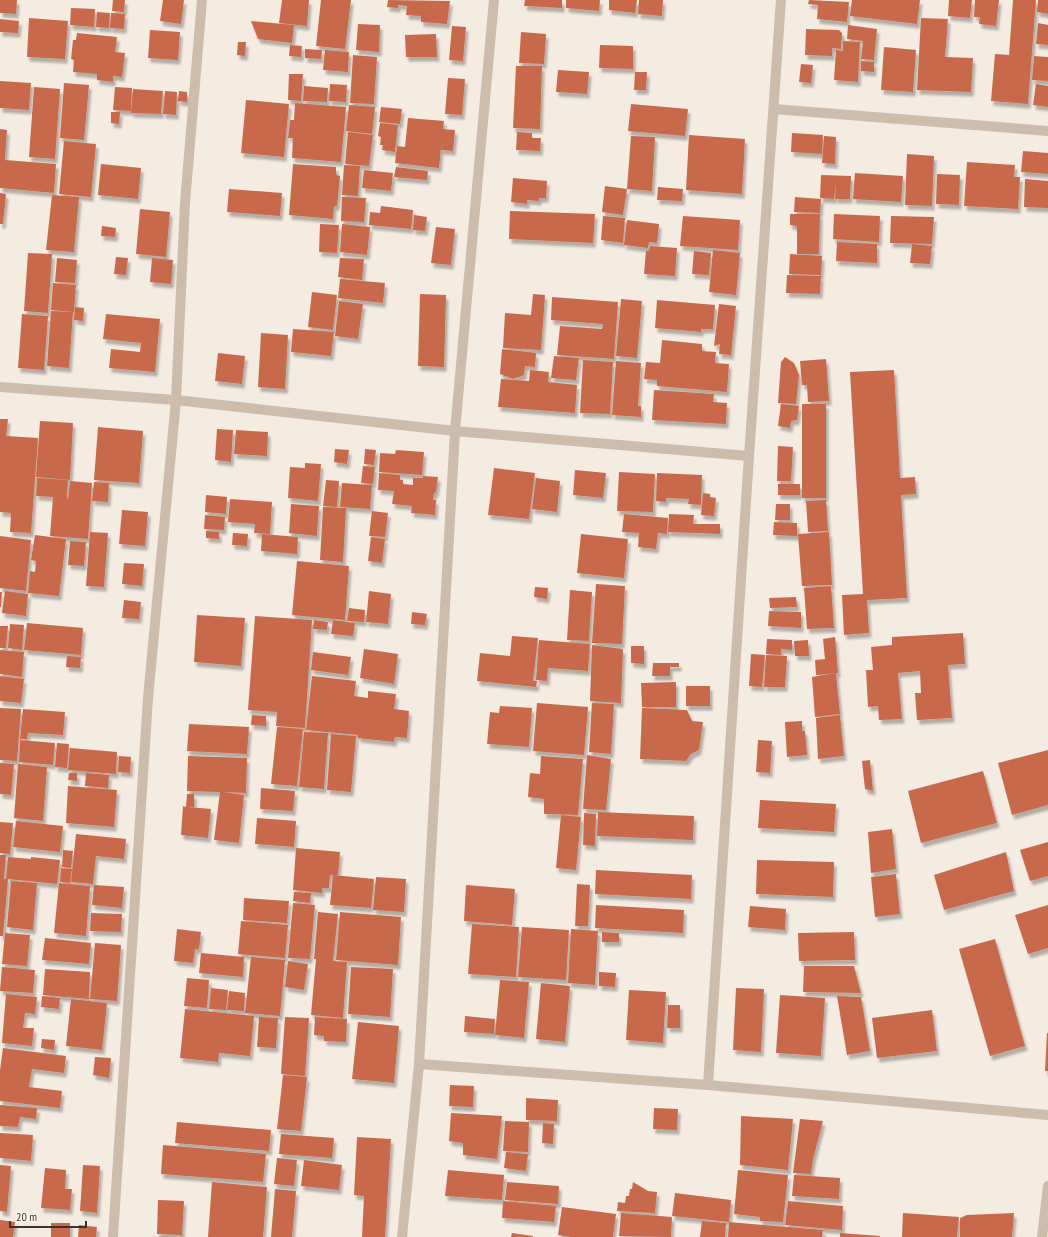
<svg xmlns="http://www.w3.org/2000/svg" width="1048" height="1237" font-family="'PT Sans Narrow',sans-serif">
<defs>
<filter id="shadow"><feDropShadow dx="2.5" dy="4.5" stdDeviation="1" flood-color="#0004"/></filter>
</defs>
<rect width="100%" height="100%" fill="#f4ebe1"/>
<!-- building -->
<g fill="#c8694b" filter="url(#shadow)">
<polygon points="0,0 17,0 16,14 0,13"/>
<polygon points="113,0 125,0 124,12 112,11"/>
<polygon points="163,0 184,0 181,24 160,21"/>
<polygon points="282,0 309,0 307,26 279,23"/>
<polygon points="321,0 351,0 345,49 316,46"/>
<polygon points="388,0 450,1 447,24 421,22 421,16 406,15 407,6 398,5 398,8 387,7"/>
<polygon points="525,0 562,0 562,8 524,6"/>
<polygon points="566,0 600,0 599,11 566,8"/>
<polygon points="609,0 637,0 635,13 609,10"/>
<polygon points="639,0 663,0 662,16 638,14"/>
<polygon points="809,0 849,2 847,22 817,19 818,5 808,4"/>
<polygon points="852,0 920,0 917,24 850,16"/>
<polygon points="949,0 972,0 970,18 948,16"/>
<polygon points="975,0 999,0 996,26 979,24 980,17 974,17"/>
<polygon points="1013,0 1036,0 1028,104 991,101 995,54 1009,55"/>
<polygon points="1038,0 1048,0 1048,14 1037,12"/>
<polygon points="71,8 95,9 94,27 70,25"/>
<polygon points="97,12 110,13 109,28 96,27"/>
<polygon points="111,13 125,14 124,29 110,28"/>
<polygon points="29,18 68,21 65,59 27,57"/>
<polygon points="921,18 948,19 945,57 973,58 971,92 917,90"/>
<polygon points="0,19 19,21 18,33 0,32"/>
<polygon points="251,21 294,25 292,43 258,39"/>
<polygon points="1038,23 1048,25 1048,45 1036,44"/>
<polygon points="358,24 380,25 379,52 356,50"/>
<polygon points="848,25 877,29 874,60 861,59 863,41 847,39"/>
<polygon points="452,26 466,27 463,61 449,60"/>
<polygon points="806,29 839,30 842,33 841,49 832,48 832,56 805,55"/>
<polygon points="150,30 180,32 178,60 148,58"/>
<polygon points="521,32 546,34 544,64 519,63"/>
<polygon points="77,33 117,37 115,52 125,53 122,77 113,76 113,82 97,80 97,74 73,72 74,60 71,59 73,40 76,40"/>
<polygon points="436,34 437,57 406,57 405,35"/>
<polygon points="843,41 860,42 858,82 834,80 836,50 843,51"/>
<polygon points="238,42 246,42 245,56 237,55"/>
<polygon points="290,45 302,46 301,57 289,56"/>
<polygon points="600,45 633,46 633,69 599,68"/>
<polygon points="884,47 916,50 913,92 881,90"/>
<polygon points="305,49 322,50 321,59 305,58"/>
<polygon points="325,50 349,52 348,72 323,70"/>
<polygon points="353,55 377,57 374,104 350,103"/>
<polygon points="1034,56 1048,57 1048,81 1032,80"/>
<polygon points="861,61 874,62 874,72 861,71"/>
<polygon points="801,64 813,65 811,83 799,82"/>
<polygon points="516,66 542,66 540,129 513,128"/>
<polygon points="558,70 589,72 587,94 556,92"/>
<polygon points="635,72 647,72 646,90 634,90"/>
<polygon points="289,74 303,74 301,101 288,100"/>
<polygon points="448,78 465,79 462,115 445,114"/>
<polygon points="0,81 31,83 29,110 0,108"/>
<polygon points="64,83 89,85 84,140 60,138"/>
<polygon points="330,84 347,85 346,102 329,101"/>
<polygon points="1036,84 1048,86 1048,107 1033,105"/>
<polygon points="304,86 328,88 327,102 303,101"/>
<polygon points="34,87 60,89 55,159 29,157"/>
<polygon points="115,87 132,88 131,111 113,110"/>
<polygon points="133,89 163,91 161,114 131,113"/>
<polygon points="165,91 177,92 176,115 163,114"/>
<polygon points="179,91 187,92 187,102 178,101"/>
<polygon points="246,100 289,104 284,157 241,153"/>
<polygon points="295,103 346,107 341,162 292,158 293,138 288,138 290,120 294,120"/>
<polygon points="631,104 688,109 685,136 628,131"/>
<polygon points="349,105 375,107 372,134 346,131"/>
<polygon points="381,107 402,109 400,124 379,122"/>
<polygon points="111,112 120,112 119,124 111,123"/>
<polygon points="408,118 444,121 443,129 455,130 453,151 441,150 442,138 439,168 395,163 397,146 405,147"/>
<polygon points="380,123 398,125 395,152 382,150 383,145 380,145 381,137 378,136"/>
<polygon points="0,129 7,130 5,160 56,164 54,193 0,188"/>
<polygon points="348,132 373,135 369,166 345,164"/>
<polygon points="517,132 532,133 532,138 541,138 540,151 516,150"/>
<polygon points="792,133 823,135 822,154 791,152"/>
<polygon points="689,135 745,139 742,194 686,190"/>
<polygon points="631,136 655,137 652,191 627,189"/>
<polygon points="824,136 836,137 835,164 822,163"/>
<polygon points="64,141 96,144 91,197 59,194"/>
<polygon points="1023,151 1048,153 1048,174 1021,172"/>
<polygon points="907,154 934,156 932,206 905,205"/>
<polygon points="967,162 1015,165 1014,177 1020,177 1018,209 964,206"/>
<polygon points="101,164 141,168 138,199 98,195"/>
<polygon points="293,164 336,167 336,175 340,176 337,206 334,206 333,219 289,215"/>
<polygon points="344,165 360,166 358,196 342,195"/>
<polygon points="396,167 428,171 427,180 394,177"/>
<polygon points="364,170 393,173 391,191 362,188"/>
<polygon points="855,173 903,176 901,202 853,199"/>
<polygon points="937,174 960,175 959,205 936,204"/>
<polygon points="821,175 851,176 850,199 835,199 836,183 834,199 820,198"/>
<polygon points="513,178 547,181 546,198 539,198 539,201 527,200 527,204 511,202"/>
<polygon points="1025,179 1048,181 1048,208 1024,207"/>
<polygon points="605,186 627,189 623,215 602,212"/>
<polygon points="658,187 683,189 682,201 657,200"/>
<polygon points="229,189 282,193 280,216 227,212"/>
<polygon points="0,193 6,194 3,224 0,224"/>
<polygon points="52,195 79,197 74,252 46,250"/>
<polygon points="342,197 366,198 364,222 341,221"/>
<polygon points="795,197 821,199 820,213 794,212"/>
<polygon points="381,206 413,210 411,229 369,225 370,212 380,213"/>
<polygon points="140,209 170,212 166,257 136,254"/>
<polygon points="510,211 595,214 593,243 509,239"/>
<polygon points="790,214 820,214 819,254 797,254 797,226 790,225"/>
<polygon points="834,214 880,216 879,242 833,239"/>
<polygon points="414,215 427,217 425,231 413,230"/>
<polygon points="603,216 625,218 623,243 601,240"/>
<polygon points="683,216 740,220 738,250 680,246"/>
<polygon points="891,216 934,217 932,244 890,243"/>
<polygon points="627,220 659,224 657,243 649,242 648,248 624,245"/>
<polygon points="320,224 339,225 337,253 319,252"/>
<polygon points="342,224 370,227 367,255 340,252"/>
<polygon points="102,226 116,228 115,237 101,236"/>
<polygon points="436,227 455,229 451,265 431,263"/>
<polygon points="837,242 877,244 877,263 836,261"/>
<polygon points="912,244 932,246 930,264 910,263"/>
<polygon points="650,246 677,248 675,276 644,274 646,251 649,251"/>
<polygon points="713,250 740,253 736,295 709,292"/>
<polygon points="694,251 711,253 709,275 692,274"/>
<polygon points="28,253 52,254 48,313 24,311"/>
<polygon points="790,254 822,256 821,275 789,274"/>
<polygon points="116,257 128,258 126,275 114,274"/>
<polygon points="57,258 77,260 75,283 55,282"/>
<polygon points="152,258 173,260 171,284 150,282"/>
<polygon points="340,258 364,259 362,280 338,277"/>
<polygon points="787,275 821,276 820,294 786,293"/>
<polygon points="340,279 385,283 383,303 338,298"/>
<polygon points="53,283 76,285 74,312 51,310"/>
<polygon points="312,292 337,295 333,330 308,327"/>
<polygon points="420,294 446,295 444,367 418,366"/>
<polygon points="533,294 545,295 541,350 503,348 505,313 531,315"/>
<polygon points="552,297 618,302 614,359 557,355 560,326 602,329 603,324 551,320"/>
<polygon points="621,299 642,301 637,358 616,356"/>
<polygon points="657,300 715,305 713,329 701,329 701,332 655,328"/>
<polygon points="339,301 363,304 358,339 335,336"/>
<polygon points="719,304 736,306 731,355 719,354 720,344 714,346"/>
<polygon points="75,307 84,308 83,321 74,320"/>
<polygon points="51,311 73,312 69,368 47,366"/>
<polygon points="22,314 48,316 44,370 18,368"/>
<polygon points="106,314 160,319 155,372 109,368 111,349 140,352 141,343 103,339"/>
<polygon points="293,329 334,332 331,356 291,352"/>
<polygon points="261,333 288,335 285,389 258,387"/>
<polygon points="662,340 702,344 702,351 716,352 715,363 729,364 727,392 657,386 657,380 644,379 646,362 660,363"/>
<polygon points="502,349 536,353 535,367 525,366 524,375 513,379 500,374"/>
<polygon points="218,353 245,356 242,384 215,381"/>
<polygon points="554,356 579,358 576,380 551,378"/>
<polygon points="785,357 794,363 799,375 796,404 778,403 781,362"/>
<polygon points="826,359 829,401 808,402 807,385 802,385 800,361"/>
<polygon points="583,360 613,362 610,414 580,413"/>
<polygon points="616,361 641,363 638,406 641,406 641,417 612,415"/>
<polygon points="530,370 549,372 548,382 577,385 575,413 498,407 501,379 529,381"/>
<polygon points="894,370 900,478 915,477 916,494 901,495 907,598 867,600 869,633 844,635 842,595 863,594 850,372"/>
<polygon points="654,390 714,394 713,402 727,403 726,424 652,420"/>
<polygon points="781,404 799,406 797,420 791,421 790,428 778,426"/>
<rect x="802" y="404" width="24" height="94"/>
<polygon points="0,419 8,419 6,436 38,438 31,533 10,532 11,513 0,512"/>
<polygon points="40,421 73,423 70,480 36,477"/>
<polygon points="98,427 143,431 139,483 94,480"/>
<polygon points="217,429 233,430 231,462 215,460"/>
<polygon points="236,430 268,432 267,456 234,454"/>
<polygon points="778,446 793,447 791,481 777,481"/>
<polygon points="335,449 349,450 347,464 334,462"/>
<polygon points="365,449 376,450 374,465 364,464"/>
<polygon points="396,450 424,452 422,475 379,472 380,453 395,454"/>
<polygon points="305,463 321,464 318,501 288,498 290,467 305,468"/>
<polygon points="363,466 375,467 373,484 361,483"/>
<polygon points="494,468 535,473 529,519 488,515"/>
<polygon points="575,470 606,473 603,498 573,495"/>
<polygon points="619,472 655,474 653,512 617,511"/>
<polygon points="379,473 400,475 400,480 403,480 403,484 413,485 413,478 423,478 423,476 438,477 436,492 434,493 433,500 436,500 435,515 411,513 412,506 392,504 394,491 378,490"/>
<polygon points="657,473 702,475 701,505 688,504 689,499 666,498 666,502 656,501"/>
<polygon points="37,478 68,480 67,499 68,499 70,481 92,483 88,539 50,536 53,497 36,496"/>
<polygon points="536,478 560,481 557,512 532,509"/>
<polygon points="326,480 339,481 337,507 323,506"/>
<polygon points="94,482 109,483 108,502 92,501"/>
<polygon points="342,483 372,485 370,509 340,507"/>
<rect x="778" y="484" width="22" height="11"/>
<polygon points="703,493 710,494 710,497 716,498 714,516 701,515"/>
<polygon points="206,495 227,497 226,514 205,512"/>
<polygon points="230,499 272,502 270,534 254,533 255,524 228,522"/>
<polygon points="826,500 828,531 808,532 806,501"/>
<polygon points="291,504 319,506 317,536 289,533"/>
<polygon points="776,504 790,504 790,520 775,520"/>
<polygon points="323,507 346,508 343,562 320,560"/>
<polygon points="122,510 148,512 145,546 119,544"/>
<polygon points="372,511 388,513 385,537 369,536"/>
<polygon points="624,514 668,518 667,534 658,533 656,549 638,547 639,533 622,532"/>
<polygon points="669,514 694,515 693,524 720,524 720,534 668,532"/>
<polygon points="205,515 225,517 224,530 204,529"/>
<polygon points="774,522 797,523 797,536 773,535"/>
<polygon points="206,531 219,532 219,539 206,538"/>
<polygon points="90,532 108,533 104,587 86,586"/>
<polygon points="829,532 832,585 802,586 798,534"/>
<polygon points="233,533 248,534 247,546 232,545"/>
<polygon points="262,534 298,537 297,554 261,551"/>
<polygon points="581,534 628,539 624,578 577,573"/>
<polygon points="35,535 66,539 59,596 28,593 30,571 35,572 36,561 31,560"/>
<polygon points="0,536 31,540 26,591 0,588"/>
<polygon points="371,537 385,539 382,563 368,561"/>
<polygon points="70,541 86,542 84,566 68,565"/>
<polygon points="297,561 349,566 345,620 292,615"/>
<polygon points="124,563 144,564 142,586 122,584"/>
<polygon points="596,584 625,586 622,644 592,643"/>
<polygon points="831,586 834,628 807,629 804,588"/>
<polygon points="535,587 548,588 547,599 534,597"/>
<polygon points="570,590 592,592 589,641 567,640"/>
<polygon points="5,591 28,594 26,616 2,613"/>
<polygon points="369,591 391,594 388,624 366,622"/>
<polygon points="0,592 2,592 1,607 0,607"/>
<polygon points="796,597 797,607 770,608 769,598"/>
<polygon points="124,600 141,602 139,619 122,618"/>
<polygon points="349,608 365,610 364,622 347,621"/>
<polygon points="769,611 801,612 801,628 768,626"/>
<polygon points="412,612 427,614 425,625 411,624"/>
<polygon points="197,615 245,618 241,666 194,662"/>
<polygon points="255,616 312,620 305,728 276,726 277,712 248,710"/>
<polygon points="314,620 328,622 327,630 313,629"/>
<polygon points="333,620 355,623 353,636 331,634"/>
<polygon points="27,623 83,628 81,655 24,650"/>
<polygon points="10,624 24,625 22,650 8,648"/>
<polygon points="0,626 8,626 6,648 0,648"/>
<polygon points="963,633 965,664 948,665 952,718 917,720 915,693 921,693 920,671 898,673 902,719 879,720 878,706 868,707 866,670 873,670 871,647 892,645 892,637"/>
<polygon points="512,636 538,638 533,681 537,681 536,687 477,681 480,653 510,656"/>
<polygon points="835,637 838,673 816,675 815,660 825,659 823,639"/>
<polygon points="767,639 792,640 792,650 781,649 781,655 766,654"/>
<polygon points="539,640 590,644 588,671 548,668 547,681 536,680"/>
<polygon points="808,640 809,656 795,656 794,641"/>
<polygon points="592,645 623,649 621,703 590,701"/>
<polygon points="631,646 644,646 644,664 631,663"/>
<polygon points="364,649 398,654 394,684 360,678"/>
<polygon points="0,650 24,652 22,677 0,674"/>
<polygon points="313,652 351,657 348,675 311,670"/>
<polygon points="751,654 765,655 762,687 749,686"/>
<polygon points="766,655 787,656 785,687 764,687"/>
<polygon points="67,656 81,657 80,668 66,667"/>
<polygon points="653,663 679,663 679,667 670,667 670,676 652,676"/>
<polygon points="836,673 840,714 815,717 812,677"/>
<polygon points="0,676 24,679 21,703 0,701"/>
<polygon points="312,676 356,681 354,696 368,698 368,691 396,694 394,709 409,711 407,738 395,737 394,742 358,738 358,735 306,730"/>
<polygon points="676,682 676,707 642,707 641,683"/>
<rect x="686" y="686" width="24" height="20"/>
<polygon points="537,703 588,707 584,755 533,751"/>
<polygon points="592,703 614,704 611,754 589,752"/>
<polygon points="500,706 532,708 529,747 487,744 490,712 499,713"/>
<polygon points="0,708 21,709 17,761 0,760"/>
<polygon points="642,708 687,710 692,721 703,722 699,750 691,754 686,761 640,759"/>
<polygon points="23,709 65,712 63,735 28,733 27,739 20,739"/>
<polygon points="252,715 266,716 266,726 251,725"/>
<polygon points="840,715 844,756 818,759 816,718"/>
<polygon points="802,721 802,731 805,731 807,755 787,757 785,722"/>
<polygon points="189,724 249,727 247,754 187,751"/>
<polygon points="277,727 303,729 297,786 271,784"/>
<polygon points="304,732 328,733 324,789 299,787"/>
<polygon points="331,734 356,736 351,792 327,790"/>
<polygon points="20,740 55,743 53,765 19,762"/>
<polygon points="758,740 772,741 770,773 756,772"/>
<polygon points="57,743 69,744 67,768 55,767"/>
<polygon points="70,748 117,752 116,774 68,770"/>
<polygon points="1048,750 1048,805 1012,815 998,763"/>
<polygon points="587,755 611,759 606,810 583,809"/>
<polygon points="119,756 131,757 130,773 118,772"/>
<polygon points="188,756 247,758 246,793 223,792 244,795 239,843 214,840 220,792 187,791"/>
<polygon points="541,756 583,759 578,815 544,814 544,799 528,797 530,773 540,774"/>
<polygon points="870,760 873,791 865,789 862,761"/>
<polygon points="0,763 14,764 11,795 0,794"/>
<polygon points="18,764 47,767 43,821 14,818"/>
<polygon points="983,771 997,823 921,843 908,791"/>
<polygon points="69,773 77,773 77,781 68,780"/>
<polygon points="86,773 109,775 108,788 85,786"/>
<polygon points="68,786 117,790 114,827 66,823"/>
<polygon points="261,788 295,791 293,811 260,809"/>
<polygon points="187,794 194,794 194,807 188,807 211,809 208,838 181,835 183,806 186,807"/>
<polygon points="760,800 836,804 834,832 758,828"/>
<polygon points="598,812 694,816 693,840 597,836"/>
<polygon points="584,813 596,814 595,846 583,845"/>
<polygon points="561,815 581,817 576,870 556,868"/>
<polygon points="257,818 296,821 294,847 255,844"/>
<polygon points="16,821 63,826 60,852 13,847"/>
<polygon points="0,822 13,823 10,854 0,853"/>
<polygon points="892,829 896,869 871,873 868,832"/>
<polygon points="76,834 126,839 124,859 96,856 93,884 71,882"/>
<polygon points="1048,842 1048,876 1030,881 1020,850"/>
<polygon points="296,848 340,852 338,875 330,875 329,888 322,888 322,893 293,890"/>
<polygon points="63,850 73,851 71,868 62,867"/>
<polygon points="1006,852 1014,891 944,910 934,875"/>
<polygon points="0,855 6,855 4,879 6,879 8,857 31,859 31,857 60,860 57,884 8,879 3,936 0,936"/>
<polygon points="757,860 834,862 833,897 756,894"/>
<polygon points="61,868 72,869 70,883 60,882"/>
<polygon points="596,870 692,875 691,899 595,894"/>
<polygon points="896,874 900,914 875,917 871,877"/>
<polygon points="333,875 374,879 371,908 330,905"/>
<polygon points="376,877 406,879 404,912 373,910"/>
<polygon points="11,881 37,883 33,930 7,927"/>
<polygon points="59,883 90,886 86,936 54,933"/>
<polygon points="577,884 590,885 588,926 575,926"/>
<polygon points="94,885 124,887 122,908 92,905"/>
<polygon points="466,885 515,889 512,925 464,921"/>
<polygon points="294,892 311,893 310,903 293,901"/>
<polygon points="244,898 289,901 287,923 243,920"/>
<polygon points="293,903 315,905 310,959 288,958"/>
<polygon points="596,905 684,910 683,933 595,928"/>
<polygon points="1048,905 1048,948 1028,954 1015,915"/>
<polygon points="750,906 786,909 785,930 748,927"/>
<polygon points="318,912 338,914 333,961 347,962 343,1018 311,1015 316,959 314,959"/>
<polygon points="340,912 401,917 398,965 336,960"/>
<polygon points="91,913 122,914 121,932 90,931"/>
<polygon points="241,921 288,925 285,958 238,954"/>
<polygon points="472,924 519,927 516,977 468,974"/>
<polygon points="522,927 569,930 566,980 518,977"/>
<polygon points="177,929 201,932 199,949 195,949 193,963 174,961"/>
<polygon points="571,929 598,931 595,985 568,983"/>
<polygon points="602,932 619,933 619,942 602,942"/>
<polygon points="854,932 855,960 799,961 798,933"/>
<polygon points="5,933 30,935 27,966 2,964"/>
<polygon points="45,938 91,943 89,964 42,960"/>
<polygon points="995,939 1025,1046 990,1056 959,949"/>
<polygon points="95,943 121,945 117,1001 90,999"/>
<polygon points="201,953 244,957 243,977 199,973"/>
<polygon points="251,957 285,960 280,1016 245,1013"/>
<polygon points="288,961 308,964 304,990 285,987"/>
<polygon points="804,966 854,966 861,993 803,992"/>
<polygon points="2,967 35,970 33,993 0,991"/>
<polygon points="351,967 393,969 390,1017 348,1014"/>
<polygon points="45,969 90,972 89,999 43,995"/>
<polygon points="599,972 616,973 615,987 599,986"/>
<polygon points="187,978 209,980 207,1008 184,1006"/>
<polygon points="500,980 529,982 524,1038 495,1035"/>
<polygon points="541,983 570,986 565,1042 536,1039"/>
<polygon points="211,988 228,990 226,1010 209,1009"/>
<polygon points="736,988 764,989 761,1052 733,1050"/>
<polygon points="629,990 666,992 663,1043 626,1040"/>
<polygon points="229,991 245,993 244,1011 227,1010"/>
<polygon points="6,994 37,997 35,1014 25,1013 23,1028 34,1028 32,1046 2,1043"/>
<polygon points="780,995 825,998 821,1056 776,1053"/>
<polygon points="42,996 60,998 59,1009 41,1007"/>
<polygon points="837,996 861,997 870,1051 847,1055"/>
<polygon points="71,999 107,1003 102,1050 66,1046"/>
<polygon points="668,1005 680,1005 680,1028 667,1028"/>
<polygon points="185,1009 254,1016 250,1056 219,1053 218,1062 180,1058"/>
<polygon points="932,1010 937,1051 877,1058 872,1018"/>
<polygon points="465,1016 495,1019 494,1034 464,1032"/>
<polygon points="259,1017 278,1018 276,1048 257,1047"/>
<polygon points="285,1017 309,1018 305,1076 281,1074"/>
<polygon points="315,1017 347,1019 346,1042 324,1041 324,1036 314,1035"/>
<polygon points="358,1022 399,1026 394,1083 352,1079"/>
<polygon points="1047,1033 1048,1033 1048,1071 1045,1071"/>
<polygon points="42,1039 55,1040 54,1050 41,1048"/>
<polygon points="3,1048 66,1056 64,1073 32,1069 29,1087 62,1091 60,1108 0,1101 0,1070"/>
<polygon points="95,1057 111,1058 109,1078 93,1075"/>
<polygon points="283,1075 307,1077 301,1131 277,1129"/>
<polygon points="450,1085 474,1086 473,1107 449,1106"/>
<polygon points="526,1098 558,1100 557,1121 526,1120"/>
<polygon points="0,1105 37,1108 36,1119 20,1117 18,1127 0,1126"/>
<polygon points="654,1108 678,1109 677,1130 653,1129"/>
<polygon points="451,1113 502,1116 497,1159 463,1155 463,1143 449,1141"/>
<polygon points="741,1116 793,1119 788,1170 740,1165"/>
<polygon points="800,1119 823,1121 813,1159 811,1174 793,1173"/>
<polygon points="505,1121 529,1122 528,1152 503,1151"/>
<polygon points="177,1122 271,1130 269,1151 175,1143"/>
<polygon points="543,1123 554,1124 553,1144 542,1143"/>
<polygon points="0,1133 33,1135 31,1161 0,1158"/>
<polygon points="281,1134 334,1138 332,1158 279,1154"/>
<polygon points="357,1137 391,1139 385,1237 362,1237 364,1196 354,1195"/>
<polygon points="163,1145 266,1154 263,1182 161,1174"/>
<polygon points="506,1152 528,1154 526,1171 504,1168"/>
<polygon points="277,1158 297,1160 294,1186 274,1184"/>
<polygon points="304,1160 342,1165 339,1190 301,1186"/>
<polygon points="0,1165 11,1166 7,1212 0,1211"/>
<polygon points="83,1165 100,1166 97,1213 80,1211"/>
<polygon points="45,1168 66,1170 65,1189 72,1189 70,1210 41,1208"/>
<polygon points="448,1170 504,1175 502,1200 445,1196"/>
<polygon points="738,1170 788,1175 783,1222 760,1221 760,1217 734,1214"/>
<polygon points="794,1175 840,1178 839,1199 792,1196"/>
<polygon points="212,1182 267,1187 263,1237 208,1237"/>
<polygon points="507,1182 559,1186 558,1204 505,1200"/>
<polygon points="633,1182 648,1191 657,1192 655,1213 617,1211 618,1202 625,1203 626,1196 629,1196 630,1189 632,1189"/>
<polygon points="275,1189 296,1191 292,1237 271,1237"/>
<polygon points="675,1193 731,1200 729,1222 672,1216"/>
<polygon points="158,1200 184,1201 182,1235 157,1234"/>
<polygon points="503,1201 556,1206 554,1222 502,1218"/>
<polygon points="788,1201 843,1206 842,1230 785,1225"/>
<polygon points="562,1207 616,1214 613,1237 571,1237 558,1235"/>
<polygon points="621,1213 672,1217 671,1237 619,1236"/>
<polygon points="903,1213 959,1217 957,1237 902,1237"/>
<polygon points="1014,1213 1012,1237 960,1237 960,1218 967,1215"/>
<polygon points="0,1220 15,1222 13,1237 0,1237"/>
<polygon points="702,1221 726,1223 725,1237 700,1237"/>
<polygon points="729,1222 823,1230 822,1237 728,1237"/>
<rect x="51" y="1223" width="19" height="14"/>
<polygon points="79,1225 97,1227 96,1237 78,1237"/>
<polygon points="512,1233 533,1236 533,1237 511,1237"/>
<polygon points="840,1233 880,1236 880,1237 840,1237"/>
</g>
<g fill="none" stroke-linecap="round" stroke-linejoin="round">
<!-- minor -->
<g stroke="#cdbbac" stroke-width="10">
<polyline points="774,109 1048,131"/>
<polyline points="0,387 176,400 455,431 749,456"/>
<polyline points="419,1064 708,1085 1048,1115"/>
<polyline points="708,1085 749,456 781,0"/>
<polyline points="113,1237 148,698 176,400 185,203 202,0"/>
<polyline points="402,1237 419,1064 455,431 494,0"/>
<polyline points="1042,1237 1048,1186"/>
</g>
</g>
<!-- scale -->
<path d="M10 1221v6h76v-6" fill="none" stroke="#3b302b" stroke-width="2"/>
<text x="16" y="1221" font-size="12" fill="#3b302b" stroke="#fbf5ee" stroke-width="3" paint-order="stroke">20 m</text>
</svg>
